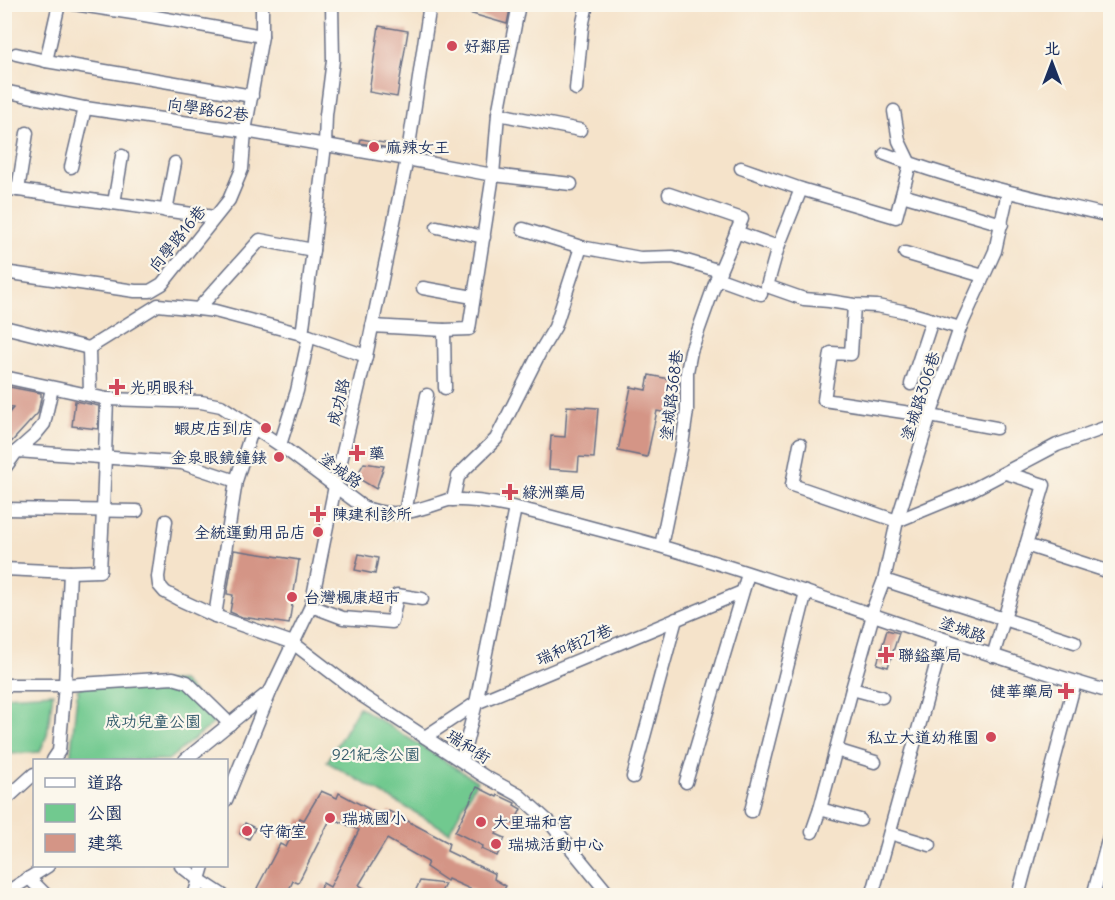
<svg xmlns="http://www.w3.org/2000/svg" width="1115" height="900" font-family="Delius,'LXGW WenKai TC',sans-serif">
<rect width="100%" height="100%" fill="#fbf7ec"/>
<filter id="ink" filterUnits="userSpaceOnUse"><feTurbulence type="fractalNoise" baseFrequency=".0167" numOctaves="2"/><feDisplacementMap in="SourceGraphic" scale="12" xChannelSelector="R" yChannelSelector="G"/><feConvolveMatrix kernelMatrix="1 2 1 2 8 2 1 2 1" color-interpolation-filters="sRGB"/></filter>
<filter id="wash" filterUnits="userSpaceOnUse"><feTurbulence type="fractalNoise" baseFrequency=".008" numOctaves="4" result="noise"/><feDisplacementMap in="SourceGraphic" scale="24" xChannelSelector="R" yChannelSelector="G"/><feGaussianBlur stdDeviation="1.35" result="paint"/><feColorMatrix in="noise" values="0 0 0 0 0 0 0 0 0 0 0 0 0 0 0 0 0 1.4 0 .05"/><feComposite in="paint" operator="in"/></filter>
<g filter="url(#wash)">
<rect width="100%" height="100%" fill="#f5e3ca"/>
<!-- green -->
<g fill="#71c98f" stroke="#467c76" stroke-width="1.5">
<polygon points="182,681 219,719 168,760 70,760 77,695 79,693 77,690 86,683"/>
<polygon points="53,693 47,735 40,752 9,754 5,752 5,696"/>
<polygon points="359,707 477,781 449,832 327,762"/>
</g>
<g id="blocks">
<!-- building -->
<g fill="#d49586">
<polygon points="448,4 511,4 507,24 448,7"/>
<polygon points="379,26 408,31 397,97 369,92"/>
<polygon points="361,139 390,144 389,148 360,143"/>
<polygon points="649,375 679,381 673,414 657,411 647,457 618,451 631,387 646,390"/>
<polygon points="4,386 41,393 41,398 38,413 4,450 4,419 13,408 4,405"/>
<polygon points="75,401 99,406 98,429 72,426"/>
<polygon points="567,406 598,408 594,458 579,457 578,471 549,469 551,436 565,437"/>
<polygon points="364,463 384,466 376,489 356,477"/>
<polygon points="234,550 299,560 289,624 242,617 230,612 233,595 227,594"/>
<polygon points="359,554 378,558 375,574 355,570"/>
<polygon points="887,630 899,633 888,667 877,664"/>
<polygon points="477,787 497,797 498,795 515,803 514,805 521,809 514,824 503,819 496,834 505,838 497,856 481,849 483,846 455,832"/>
<polygon points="321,791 337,798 339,793 386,818 389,811 449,843 447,851 495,874 494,879 506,886 500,896 475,896 477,892 448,879 447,881 426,867 428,862 387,839 359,885 377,896 316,896 323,883 330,887 359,830 331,818 298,883 293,881 286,896 266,896 257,888 280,844 286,847 300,818 304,820"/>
<polygon points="245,823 255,828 249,839 240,834"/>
<polygon points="420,881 445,884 439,896 413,896"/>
</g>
</g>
</g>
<g filter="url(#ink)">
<use href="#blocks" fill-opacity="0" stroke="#676e84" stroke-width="1.5"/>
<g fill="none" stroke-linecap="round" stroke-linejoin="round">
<!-- minor casing -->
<g stroke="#676e84" stroke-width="15">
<g id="minor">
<polyline points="74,4 139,14 262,36"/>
<polyline points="16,54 46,61 252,96"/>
<polyline points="46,61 59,4"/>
<polyline points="576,89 582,27 587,4"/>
<polyline points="4,91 85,108 245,131 407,159 493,175 571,184"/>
<polyline points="894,111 899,141 910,164"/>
<polyline points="498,114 580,130"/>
<path d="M885,154C958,182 1035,198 1110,216"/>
<polyline points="71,167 85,108"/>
<polyline points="741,168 801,189 896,217 910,164"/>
<polyline points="4,188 214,217"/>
<polyline points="801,189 778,247 767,286 804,299 829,301 854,305 877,306 902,311 960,328"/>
<polyline points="18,190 27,133"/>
<polyline points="902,195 1002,224"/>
<polyline points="114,203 122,156"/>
<polyline points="166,211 175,163"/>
<polyline points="437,227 484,237"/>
<polyline points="523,229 581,247 640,258 673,257 720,271"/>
<polyline points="736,232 778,247"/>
<polyline points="905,253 983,276"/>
<polyline points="4,272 135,291 150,291 162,284 229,200 242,169 245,131 262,36 262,4"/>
<polyline points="717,278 761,294"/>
<polyline points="423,288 473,297"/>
<polyline points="854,305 851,354 831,353 824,400 930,416 996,428"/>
<polyline points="198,309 215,311 309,336 366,356"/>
<polyline points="372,326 444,330 469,329 493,175 498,114 519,4"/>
<polyline points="4,327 89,348"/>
<polyline points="444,330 445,388"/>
<polyline points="302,335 313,250 325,145 326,115 333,60 332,4"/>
<path d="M4,377L107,399L201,402L221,406L280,445L363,507C396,520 417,510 448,500C497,498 556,519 604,531C776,575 940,643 1110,692"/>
<polyline points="911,384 932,320"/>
<polyline points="90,395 89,348 158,305 198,309 260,240 313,250"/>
<polyline points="800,444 792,485 897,521 970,491 1057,445 1110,426"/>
<polyline points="280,445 297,391 309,336"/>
<polyline points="17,451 182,463 236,481"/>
<polyline points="4,469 17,451 35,435 44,424 52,388"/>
<polyline points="453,500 458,477 465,469 496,439 540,352 555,327 581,247"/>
<polyline points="4,509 137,511"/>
<polyline points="405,513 427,395"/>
<polyline points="166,521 158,577 159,585 165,592 178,599 215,616 293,643 361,695 484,776 519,795 551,824 610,896"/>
<polyline points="1026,545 1110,572"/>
<polyline points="661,546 682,445 687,411 687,372 691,351 717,278 742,219 669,194"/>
<polyline points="4,569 70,572 100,571 103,511 107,399"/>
<polyline points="884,580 1075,642"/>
<polyline points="311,606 343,618 392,622 397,595 422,599"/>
<polyline points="871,614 884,580 897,521 930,416 960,328 995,251 1008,192"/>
<polyline points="215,616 236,481 253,427"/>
<polyline points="993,656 1044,485 1006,473"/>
<polyline points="4,685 65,685 173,678 187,682 230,724"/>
<polyline points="852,689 882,697"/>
<polyline points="425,737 476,703 742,592"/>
<polyline points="836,750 875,762"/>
<polyline points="53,760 59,751 65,685 70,572"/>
<polyline points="185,760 270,691"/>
<polyline points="462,760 476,703 515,508"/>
<polyline points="633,777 676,619"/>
<polyline points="686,782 748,574"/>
<polyline points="226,800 271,690 311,606 335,486 366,356 407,159 430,4"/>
<polyline points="4,801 34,774"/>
<polyline points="820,809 860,820"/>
<polyline points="751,811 806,592"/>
<polyline points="812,832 820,809 852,689 873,615"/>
<polyline points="890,833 930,845"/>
<polyline points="181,866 198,879 224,896"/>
<polyline points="29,878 47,896"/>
<polyline points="4,894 48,866"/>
<polyline points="194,896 203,866"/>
<polyline points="872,896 943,640"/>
<polyline points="1018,896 1075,682"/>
<polyline points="1093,896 1110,833"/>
</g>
</g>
<!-- minor -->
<use href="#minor" stroke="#fff" stroke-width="12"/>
</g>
</g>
<!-- markers -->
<g fill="#d1495b" stroke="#fbf7ec" stroke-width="2">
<circle cx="452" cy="46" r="6"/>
<circle cx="374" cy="147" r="6"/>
<path d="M114 378h6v6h6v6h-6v6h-6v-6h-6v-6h6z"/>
<circle cx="266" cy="428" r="6"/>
<path d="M354 444h6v6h6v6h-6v6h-6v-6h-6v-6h6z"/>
<circle cx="279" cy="457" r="6"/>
<path d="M507 483h6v6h6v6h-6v6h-6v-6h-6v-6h6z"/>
<path d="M315 505h6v6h6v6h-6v6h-6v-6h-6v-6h6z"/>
<circle cx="318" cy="532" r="6"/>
<circle cx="292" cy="597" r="6"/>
<path d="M883 646h6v6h6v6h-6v6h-6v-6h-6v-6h6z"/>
<path d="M1063 682h6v6h6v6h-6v6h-6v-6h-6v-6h6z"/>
<circle cx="991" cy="737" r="6"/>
<circle cx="330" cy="818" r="6"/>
<circle cx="481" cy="822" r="6"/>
<circle cx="247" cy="831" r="6"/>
<circle cx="496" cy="844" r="6"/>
</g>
<g text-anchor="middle" stroke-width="4.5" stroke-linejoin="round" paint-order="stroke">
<!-- poi labels -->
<g font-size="16" fill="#1b2f5e" stroke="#fbf7ec" text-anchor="start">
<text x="464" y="52">好鄰居</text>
<text x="386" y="153">麻辣女王</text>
<text x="130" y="393">光明眼科</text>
<text x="254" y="434" text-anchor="end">蝦皮店到店</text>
<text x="369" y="459">藥</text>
<text x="267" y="463" text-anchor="end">金泉眼鏡鐘錶</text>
<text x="522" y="498">綠洲藥局</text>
<text x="332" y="520">陳建利診所</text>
<text x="306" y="538" text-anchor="end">全統運動用品店</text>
<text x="304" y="603">台灣楓康超市</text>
<text x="898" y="661">聯鎰藥局</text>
<text x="1054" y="697" text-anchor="end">健華藥局</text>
<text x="979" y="743" text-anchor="end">私立大道幼稚園</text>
<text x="342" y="824">瑞城國小</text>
<text x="493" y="828">大里瑞和宮</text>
<text x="259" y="837">守衛室</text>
<text x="508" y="850">瑞城活動中心</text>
</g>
<!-- street labels -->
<g font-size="16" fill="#1b2f5e" stroke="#fbf7ec">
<text transform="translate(208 109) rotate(8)" y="6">向學路62巷</text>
<text transform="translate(177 238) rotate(-51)" y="6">向學路16巷</text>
<text transform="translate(671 395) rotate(-83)" y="6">塗城路368巷</text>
<text transform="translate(920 396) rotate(-72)" y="6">塗城路306巷</text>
<text transform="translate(338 402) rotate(-77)" y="6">成功路</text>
<text transform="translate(341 470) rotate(36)" y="6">塗城路</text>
<text transform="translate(963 629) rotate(19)" y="6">塗城路</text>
<text transform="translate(574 644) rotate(-23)" y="6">瑞和街27巷</text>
<text transform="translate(469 746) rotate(33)" y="6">瑞和街</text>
</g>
<!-- park labels -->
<g font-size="16" fill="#355d6d" stroke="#fbf7ec">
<text x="153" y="727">成功兒童公園</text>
<text x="376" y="760">921紀念公園</text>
</g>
</g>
<!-- margin -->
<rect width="1115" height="900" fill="none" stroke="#fbf7ec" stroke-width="24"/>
<!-- legend -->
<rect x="33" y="759" width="195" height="108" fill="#fbf7ec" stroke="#a1a7b3" stroke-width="1.5"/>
<rect x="45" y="778" width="30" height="9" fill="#ffffff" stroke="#a1a7b3" stroke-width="1.5"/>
<text x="87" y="789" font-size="18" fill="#1b2f5e">道路</text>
<rect x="45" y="804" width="30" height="18" fill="#71c98f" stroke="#a1a7b3" stroke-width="1.5"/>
<text x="87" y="819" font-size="18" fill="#1b2f5e">公園</text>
<rect x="45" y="834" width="30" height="18" fill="#d49586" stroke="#a1a7b3" stroke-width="1.5"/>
<text x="87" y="849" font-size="18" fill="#1b2f5e">建築</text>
<!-- north arrow -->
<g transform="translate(1052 63)" stroke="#fbf7ec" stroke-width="4.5" paint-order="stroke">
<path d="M0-4.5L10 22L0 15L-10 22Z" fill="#1b2f5e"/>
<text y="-9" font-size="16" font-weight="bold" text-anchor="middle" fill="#1b2f5e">北</text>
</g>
</svg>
